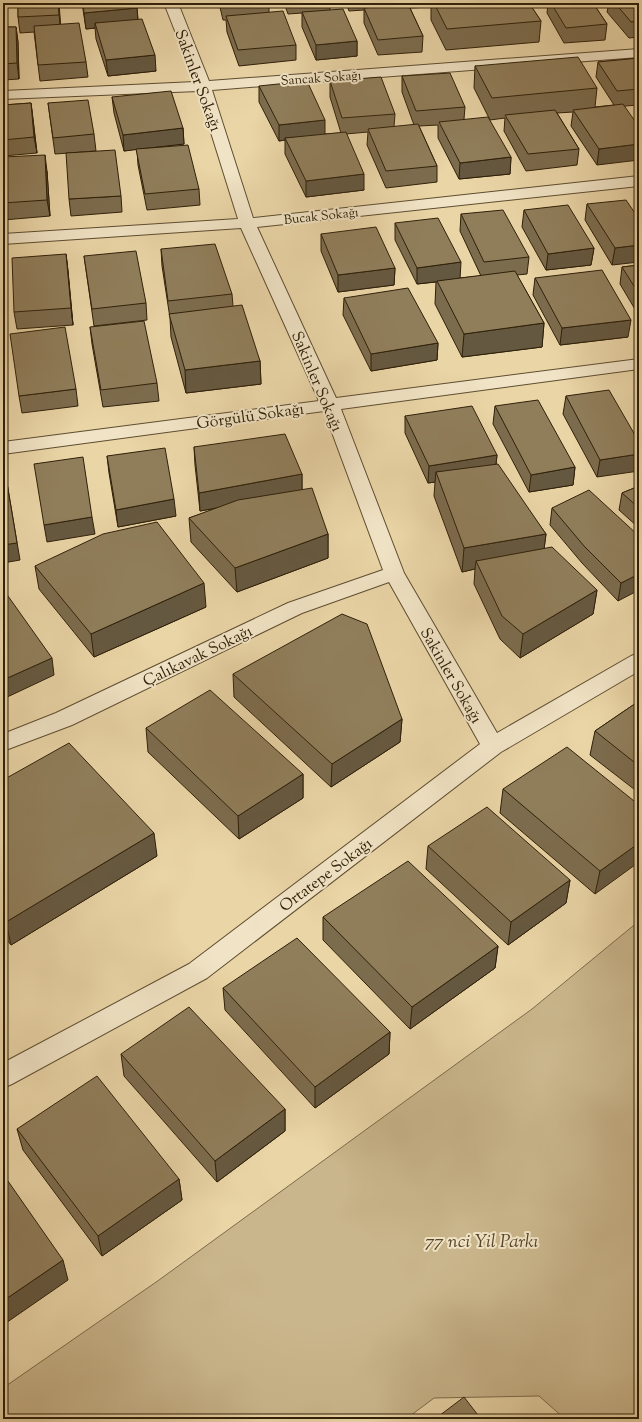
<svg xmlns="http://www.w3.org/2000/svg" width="642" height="1422" font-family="'Sorts Mill Goudy',serif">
<rect width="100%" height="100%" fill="#ead5a7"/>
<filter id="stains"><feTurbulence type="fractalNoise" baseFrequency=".005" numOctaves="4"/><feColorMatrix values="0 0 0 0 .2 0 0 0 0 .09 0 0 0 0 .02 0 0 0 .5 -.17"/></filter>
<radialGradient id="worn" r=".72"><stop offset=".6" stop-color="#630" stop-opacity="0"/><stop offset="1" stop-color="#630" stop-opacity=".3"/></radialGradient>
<!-- green -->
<polygon fill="#cab68c" stroke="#7c6b4a" points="639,921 639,1419 565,1419 539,1396 434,1398 406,1419 3,1419 3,1388 159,1280 532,1009"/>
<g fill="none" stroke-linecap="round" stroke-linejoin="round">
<!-- street casing -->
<g stroke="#5e4d30" stroke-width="2">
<polygon id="street" points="164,3 178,3 209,81 639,49 639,57 212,90 253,218 639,176 639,186 257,227 336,398 639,359 639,369 341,409 404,573 497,733 631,656 639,653 639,671 501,752 207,978 12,1084 3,1088 3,1063 189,964 480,744 389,582 302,613 72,725 3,751 3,734 56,713 288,603 383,570 324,411 3,454 3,442 319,401 241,228 3,244 3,234 238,219 198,91 3,99 3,91 195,82"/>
</g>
<!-- street -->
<use href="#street" fill="#f1e4c6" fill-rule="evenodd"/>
</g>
<!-- wall -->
<g fill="#7c6c4e" stroke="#2f2009">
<polygon points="18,3 59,3 60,24 86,62 88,77 40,81 34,32 20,33 18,17"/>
<polygon points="82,3 136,3 137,8 138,19 156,71 108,76 96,39 95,28 86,29"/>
<polygon points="219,3 269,3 269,13 296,45 296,60 239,66 227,32 226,20 223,20"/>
<polygon points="284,3 330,3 330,10 357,41 357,56 316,60 302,27 302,13 288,14"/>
<polygon points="346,3 390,3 390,6 403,5 402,3 529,3 541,21 539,42 446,50 431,20 431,7 410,8 423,36 422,52 378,55 364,23 364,10 349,11"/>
<polygon points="548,3 593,3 607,24 605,40 564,43 547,13"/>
<polygon points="609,3 639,3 639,37 629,38 607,12"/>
<polygon points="3,27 16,27 18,42 19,79 3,80"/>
<polygon points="639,58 639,105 625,106 597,165 571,126 573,112 557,113 579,149 577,165 526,171 504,131 505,118 490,120 474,88 475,66 597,88 595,107 614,105 596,77 598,62"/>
<polygon points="402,76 465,107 464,119 511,157 510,174 459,179 438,138 438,125 419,126 437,166 437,182 386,188 367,145 368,132 346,134 364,190 306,197 285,154 285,140 279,141 259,102 259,86 325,134 341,133 330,97 330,81 395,114 394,127 414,125 402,92"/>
<polygon points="112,97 183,128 184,144 148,148 199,189 200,205 147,210 138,165 137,149 124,151 114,113"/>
<polygon points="31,103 37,153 3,156 3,105"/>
<polygon points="48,103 94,134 96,151 55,154"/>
<polygon points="639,107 639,122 637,120"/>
<polygon points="3,157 47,171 50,216 3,220"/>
<polygon points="121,196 122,212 71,216 69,199"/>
<polygon points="587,204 639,219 612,265 585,220"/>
<polygon points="524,210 594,248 591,265 546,270 522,227"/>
<polygon points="461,214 529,257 527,274 517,275 544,323 542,347 462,357 435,304 436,282 417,284 395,240 395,223 460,278 481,276 460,231"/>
<polygon points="321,234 395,268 394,285 338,292 321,251"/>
<polygon points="161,249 232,294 233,306 260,361 261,384 186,393 171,337 170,318 162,266"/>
<polygon points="66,254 68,271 73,325 17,329 14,312"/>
<polygon points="84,256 146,303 147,320 94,326"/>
<polygon points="639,265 639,316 620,284 622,267"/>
<polygon points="535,278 628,337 560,345 533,295"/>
<polygon points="344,298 438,343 437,360 371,371 343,315"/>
<polygon points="90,327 157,383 159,401 103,407 92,344"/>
<polygon points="76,389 78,406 22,413 19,396"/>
<polygon points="639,391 639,407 637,403"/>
<polygon points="566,396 639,442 597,477 563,414"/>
<polygon points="495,406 575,467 573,485 529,492 493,424"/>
<polygon points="405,416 497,455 496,465 546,534 544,549 597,590 593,614 520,658 500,639 474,584 475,569 462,572 434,496 435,482 428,483 405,433"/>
<polygon points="194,447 302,474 302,489 328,534 328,558 237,592 191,542 189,518 218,508 200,511 195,465"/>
<polygon points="107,456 176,516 118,527 109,473"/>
<polygon points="639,486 639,528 619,510 622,493"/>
<polygon points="552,508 639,536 618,601 582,563 550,525"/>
<polygon points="35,566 206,607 94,657 39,589"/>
<polygon points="233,674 402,719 400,742 331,787 234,697"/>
<polygon points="639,701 639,793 590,755 595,731"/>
<polygon points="146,728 303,774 303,798 239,839 148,752"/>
<polygon points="3,780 157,856 11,945 3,935"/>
<polygon points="503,789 639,805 595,894 500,813"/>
<polygon points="428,846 570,880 566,903 508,945 426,869"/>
<polygon points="323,917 498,946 495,968 410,1029 323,940"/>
<polygon points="223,988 390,1032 389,1054 315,1108 225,1010"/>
<polygon points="121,1054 285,1109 285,1131 217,1182 124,1076"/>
<polygon points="17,1129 179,1179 182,1200 102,1256 23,1150"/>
</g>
<!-- shaded-wall -->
<g fill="#655840" stroke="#2f2009">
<polygon points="3,3 5,3 3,24"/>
<polygon points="58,3 59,3 61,30 59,15"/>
<polygon points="137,8 138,23 95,23 95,28 86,29 84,13"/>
<polygon points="16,27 18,42 19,79 17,63"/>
<polygon points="357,41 357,56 316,60 316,45"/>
<polygon points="155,55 156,71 108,76 106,60"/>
<polygon points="31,103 33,119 37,153 34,137"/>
<polygon points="325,120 325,136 285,138 285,140 279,141 279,125"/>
<polygon points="183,128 184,144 124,151 123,135"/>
<polygon points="639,144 639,160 597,165 599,149"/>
<polygon points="45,155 47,171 50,216 47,200"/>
<polygon points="511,157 510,174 459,179 460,163"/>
<polygon points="364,174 364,190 306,197 306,181"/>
<polygon points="639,245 639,262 612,265 615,248"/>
<polygon points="594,248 591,265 546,270 548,254"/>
<polygon points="66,254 68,271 73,325 71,308"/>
<polygon points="461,262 460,279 417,284 417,268"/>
<polygon points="395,268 394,285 338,292 338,275"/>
<polygon points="631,320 628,337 560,345 562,328"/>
<polygon points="544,323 542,347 462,357 464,334"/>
<polygon points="438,343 437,360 371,371 371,354"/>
<polygon points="260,361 261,384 186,393 185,370"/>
<polygon points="639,454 639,471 597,477 600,460"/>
<polygon points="497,455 495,472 436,472 435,482 428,483 429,466"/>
<polygon points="575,467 573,485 529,492 531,475"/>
<polygon points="302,474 302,492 200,511 199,493"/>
<polygon points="7,483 20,560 3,563 3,545"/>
<polygon points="174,499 176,516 118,527 116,510"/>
<polygon points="92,517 95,534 47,542 44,525"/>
<polygon points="328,534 328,558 237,592 235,568"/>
<polygon points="546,534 543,557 476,561 475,569 462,572 464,548"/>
<polygon points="639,574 639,590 618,601 621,583"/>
<polygon points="204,583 206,607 94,657 91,634"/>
<polygon points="597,590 593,614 520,658 523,634"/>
<polygon points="52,658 54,675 3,699 3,680"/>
<polygon points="402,719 400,742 331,787 332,764"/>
<polygon points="303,774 303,798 239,839 238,816"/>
<polygon points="154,833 157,856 11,945 6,922"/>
<polygon points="639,843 639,862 595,894 600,871"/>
<polygon points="570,880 566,903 508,945 511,922"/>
<polygon points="498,946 495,968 410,1029 412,1007"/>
<polygon points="390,1032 389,1054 315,1108 315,1087"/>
<polygon points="285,1109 285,1131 217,1182 215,1161"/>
<polygon points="179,1179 182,1200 102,1256 98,1236"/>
<polygon points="63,1260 68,1280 3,1325 3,1301"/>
</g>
<!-- building -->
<g fill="#907e5b" stroke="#2f2009">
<polygon points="18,3 58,3 59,15 18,17"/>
<polygon points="83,3 136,3 137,8 84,13"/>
<polygon points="222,3 243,3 223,4"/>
<polygon points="434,3 529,3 541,21 447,29"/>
<polygon points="551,3 593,3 607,24 566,28"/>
<polygon points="615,3 639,3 639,21 631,22"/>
<polygon points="408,4 423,36 378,40 364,8"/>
<polygon points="343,9 357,41 316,45 302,12"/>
<polygon points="283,11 296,45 238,50 226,16"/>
<polygon points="142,19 155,55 106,60 95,23"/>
<polygon points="79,23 86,62 38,65 34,26"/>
<polygon points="3,27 16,27 17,63 3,64"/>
<polygon points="578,57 597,88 492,98 475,66"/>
<polygon points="639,58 639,89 617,91 598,62"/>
<polygon points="450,73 465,107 416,111 402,76"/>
<polygon points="381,77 395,114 342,118 330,81"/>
<polygon points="307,81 325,120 279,125 259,86"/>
<polygon points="171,91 183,128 123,135 112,97"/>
<polygon points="88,100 94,134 53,138 48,103"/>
<polygon points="31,103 34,137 3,140 3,105"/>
<polygon points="623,104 639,127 639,144 599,149 573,110"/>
<polygon points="555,110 579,149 528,154 505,115"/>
<polygon points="488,117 511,157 460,163 439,122"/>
<polygon points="418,124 437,166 386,171 368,129"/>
<polygon points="346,132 364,174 306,181 285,138"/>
<polygon points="188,145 199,189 145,194 136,149"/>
<polygon points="115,150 121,196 69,199 66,153"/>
<polygon points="45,155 47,200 3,203 3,157"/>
<polygon points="626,200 639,219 639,245 615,248 587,204"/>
<polygon points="568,205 594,248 548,254 524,210"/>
<polygon points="503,210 529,257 484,262 461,214"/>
<polygon points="438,218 461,262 417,268 395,223"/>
<polygon points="376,227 395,268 338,275 321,234"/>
<polygon points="215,244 232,294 168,301 161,249"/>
<polygon points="136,251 146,303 92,309 84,256"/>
<polygon points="66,254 71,308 14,312 12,258"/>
<polygon points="639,265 639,294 622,267"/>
<polygon points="602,270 631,320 562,328 535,278"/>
<polygon points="515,271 544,323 464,334 437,281"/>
<polygon points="408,288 438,343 371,354 344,298"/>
<polygon points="242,305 260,361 185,370 169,314"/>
<polygon points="144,321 157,383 101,390 90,327"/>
<polygon points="65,327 76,389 19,396 10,334"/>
<polygon points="609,390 639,442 639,454 600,460 566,396"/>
<polygon points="538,400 575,467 531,475 495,406"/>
<polygon points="472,406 497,455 429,466 405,416"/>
<polygon points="285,434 302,474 199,493 194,447"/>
<polygon points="165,448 174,499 116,510 107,456"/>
<polygon points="83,457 92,517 44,525 34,464"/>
<polygon points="498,464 546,534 464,548 436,472"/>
<polygon points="4,465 17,543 3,545 3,466"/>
<polygon points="639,486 639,508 622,493"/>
<polygon points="312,488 328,534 235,568 189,518 238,500"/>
<polygon points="589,490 639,536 639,574 621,583 584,546 552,508"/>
<polygon points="157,522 204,583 91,634 35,566 103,534"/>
<polygon points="552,547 597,590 523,634 502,616 476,561"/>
<polygon points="3,589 52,658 3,680"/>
<polygon points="342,614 367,624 402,719 332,764 233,674"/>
<polygon points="210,690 303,774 238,816 146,728"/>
<polygon points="639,701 639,766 595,731"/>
<polygon points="69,743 154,833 6,922 3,918 3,780"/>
<polygon points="567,747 639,805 639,843 600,871 503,789"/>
<polygon points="487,807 570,880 511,922 428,846"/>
<polygon points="408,861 498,946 412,1007 323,917"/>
<polygon points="297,938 390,1032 315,1087 223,988"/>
<polygon points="189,1007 285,1109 215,1161 121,1054"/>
<polygon points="97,1076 179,1179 98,1236 17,1129"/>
<polygon points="3,1174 63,1260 3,1301"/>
<polygon points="464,1397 481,1419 435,1419"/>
</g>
<g text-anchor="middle" stroke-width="4" stroke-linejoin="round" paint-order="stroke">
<!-- far-street labels -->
<g font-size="13" fill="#2f2009" stroke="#f1e4c6">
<text transform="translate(321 77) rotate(-4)" y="5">Sancak Sokağı</text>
<text transform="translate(321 215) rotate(-6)" y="5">Bucak Sokağı</text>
</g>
<!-- street labels -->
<g font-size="16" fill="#2f2009" stroke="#f1e4c6">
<text transform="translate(199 80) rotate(70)" y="6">Sakinler Sokağı</text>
<text transform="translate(318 381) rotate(67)" y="6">Sakinler Sokağı</text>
<text transform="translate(250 415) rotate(-8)" y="6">Görgülü Sokağı</text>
<text transform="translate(197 655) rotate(-26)" y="6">Çalıkavak Sokağı</text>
<text transform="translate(452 675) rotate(60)" y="6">Sakinler Sokağı</text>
<text transform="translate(325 874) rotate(-37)" y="6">Ortatepe Sokağı</text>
</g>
<!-- near-park labels -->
<g font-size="19" font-style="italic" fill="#56462a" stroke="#f1e4c6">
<text x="482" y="1247">77 nci Yil Parkı</text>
</g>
</g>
<!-- margin -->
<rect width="642" height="1422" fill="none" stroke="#ead5a7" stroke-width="16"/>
<rect x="4" y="4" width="634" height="1414" fill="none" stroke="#2f2009" stroke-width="2"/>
<rect x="8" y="8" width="626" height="1406" fill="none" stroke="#2f2009"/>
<rect width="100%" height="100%" filter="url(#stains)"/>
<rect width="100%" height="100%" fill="url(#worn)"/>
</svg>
